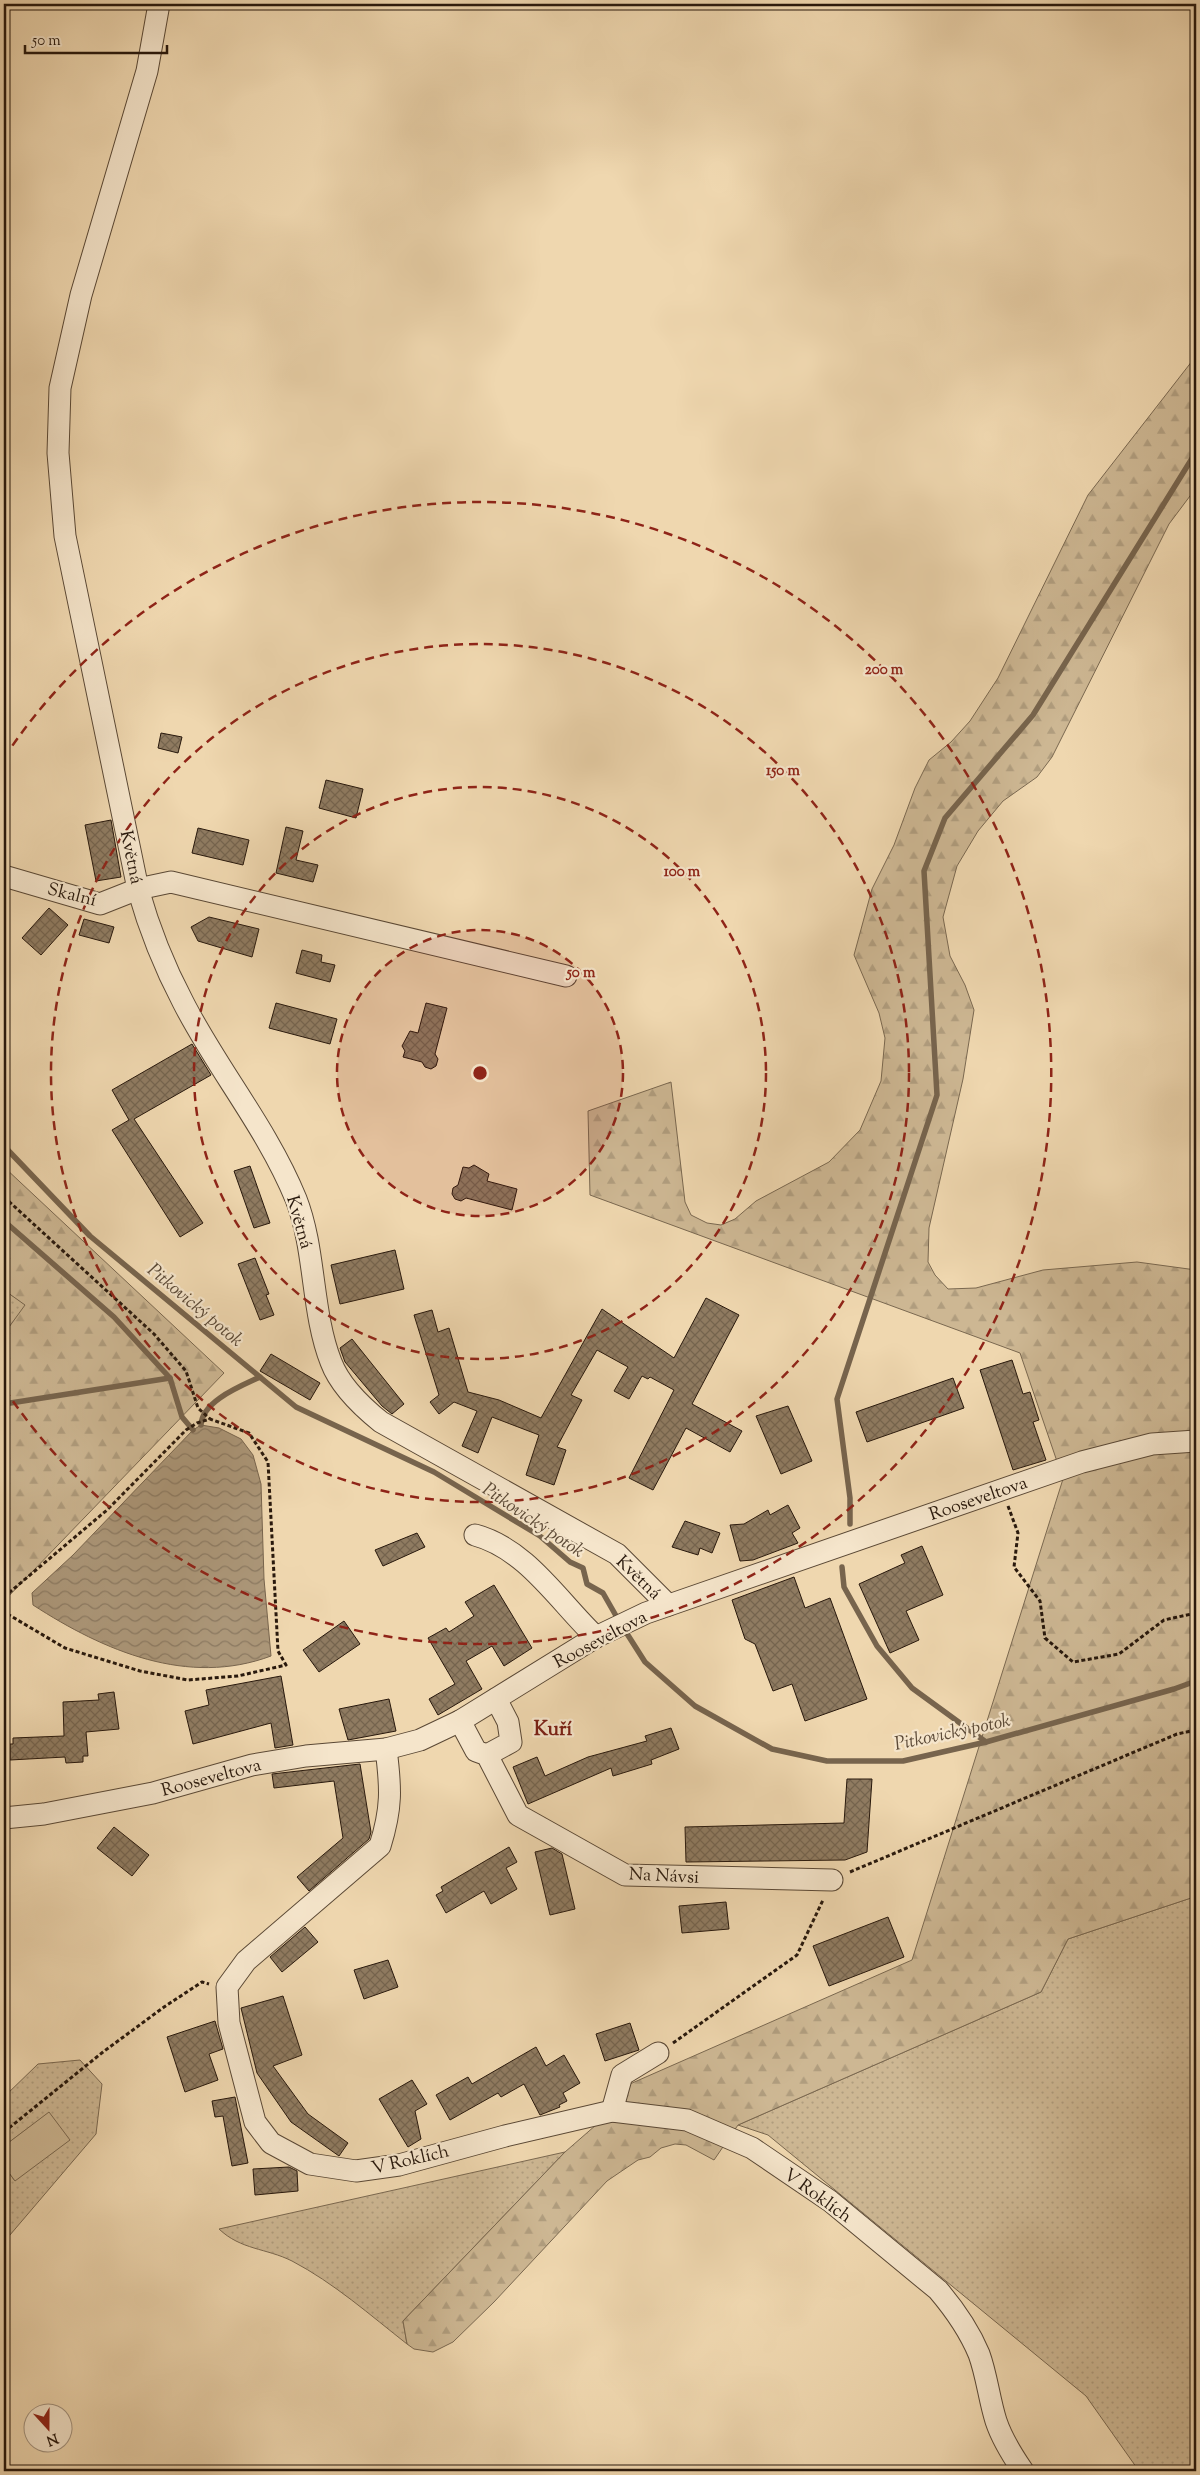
<svg xmlns="http://www.w3.org/2000/svg" width="1200" height="2475" font-family="'Sorts Mill Goudy',serif">
<defs>
<pattern id="grass-dots" width="8" height="8" patternUnits="userSpaceOnUse" patternTransform="scale(1.25)"><rect width="8" height="8" fill="#cdb793"/><path d="M2 2h.1M6 6h.1" fill="none" stroke="#b09d7e" stroke-width="1.8" stroke-linecap="round"/></pattern>
<pattern id="forest-firs" width="22" height="20" patternUnits="userSpaceOnUse" patternTransform="scale(1.25)"><rect width="22" height="20" fill="#cdb793"/><path d="M5 1l3.5 6h-7zM16 11l3.5 6h-7z" fill="#b09d7e"/></pattern>
<pattern id="water-waves" width="16" height="10" patternUnits="userSpaceOnUse" patternTransform="scale(1.25)"><rect width="16" height="10" fill="#ab9678"/><path d="M0 5q4-4 8 0t8 0" fill="none" stroke="#8b7961"/></pattern>
<pattern id="building-cross-hatch" width="8" height="8" patternUnits="userSpaceOnUse" patternTransform="scale(1.25)"><rect width="8" height="8" fill="#8f7b61"/><path d="M0 0l8 8M0 8l8-8" fill="none" stroke="#75644e"/></pattern>
</defs>
<rect width="100%" height="100%" fill="#efd7af"/>
<filter id="stains"><feTurbulence type="fractalNoise" baseFrequency=".004" numOctaves="4"/><feColorMatrix values="0 0 0 0 .2 0 0 0 0 .09 0 0 0 0 .02 0 0 0 .5 -.17"/></filter>
<radialGradient id="worn" r=".72"><stop offset=".6" stop-color="#630" stop-opacity="0"/><stop offset="1" stop-color="#630" stop-opacity=".3"/></radialGradient>
<!-- grass -->
<g fill="url(#grass-dots)" stroke="#7a6850">
<polygon points="4,1290 26,1305 4,1334"/>
<polygon points="1191,1898 1196,1906 1196,2471 1139,2471 1086,2396 768,2135 738,2125 1041,1992 1068,1939"/>
<polygon points="80,2060 102,2084 96,2134 4,2242 4,2166 15,2181 49,2113 4,2146 4,2097 38,2064"/>
<path d="M565,2152L403,2321L407,2344C370,2315 334,2283 292,2261C266,2248 241,2250 219,2229Z"/>
</g>
<!-- forest -->
<g fill="url(#forest-firs)" stroke="#7a6850">
<polygon points="1196,356 1196,488 1169,524 1052,757 1037,777 1003,801 978,831 957,866 943,917 950,956 965,985 974,1010 963,1079 929,1228 928,1262 935,1275 948,1289 976,1288 1043,1270 1137,1262 1196,1270 1196,1906 1191,1898 1068,1939 1041,1992 738,2125 714,2160 686,2145 675,2144 661,2148 650,2157 638,2160 607,2181 494,2302 453,2342 433,2352 414,2349 407,2344 403,2321 565,2152 612,2111 614,2091 912,1960 1063,1479 1020,1353 590,1195 588,1111 671,1082 685,1202 691,1215 707,1223 721,1225 735,1219 756,1201 829,1162 860,1130 881,1081 885,1038 879,1013 854,955 872,889 894,845 915,788 929,760 951,742 970,721 998,678 1088,495"/>
<polygon points="4,1167 224,1373 4,1601 4,1334 25,1305 4,1290"/>
</g>
<!-- pitch -->
<polygon fill="#cdb793" stroke="#7a6850" points="49,2112 70,2140 15,2181 4,2166 4,2146"/>
<!-- water -->
<path fill="url(#water-waves)" stroke="#77644d" d="M201,1425L219,1428L241,1439L253,1455L261,1484L264,1579L271,1656C188,1687 104,1651 33,1605L32,1593L73,1555L193,1430Z"/>
<g fill="none" stroke-linecap="round" stroke-linejoin="round">
<!-- stream -->
<g stroke="#77644d" stroke-width="5.5">
<polyline points="4,1146 90,1236 296,1407 434,1472 540,1536 570,1562 583,1568 587,1584 603,1593 619,1621"/>
<polyline points="4,1221 114,1317 170,1378 182,1417 193,1430"/>
<polyline points="4,1404 170,1378"/>
<path d="M201,1425C202,1401 241,1386 260,1377"/>
<polyline points="850,1524 850,1498 837,1399 937,1095 924,871 945,818 1033,715 1196,452"/>
<polyline points="842,1567 844,1587 877,1646 912,1688 986,1742"/>
<polyline points="624,1629 645,1662 695,1706 772,1749 827,1761 903,1761 986,1742 1174,1689 1196,1681"/>
</g>
</g>
<!-- building -->
<g fill="url(#building-cross-hatch)" stroke="#28180c">
<polygon points="161,733 182,737 178,753 158,748"/>
<polygon points="326,780 363,789 356,818 319,808"/>
<polygon points="111,820 121,877 96,881 85,825"/>
<polygon points="286,827 303,831 296,860 318,865 313,882 276,873"/>
<polygon points="198,828 249,840 243,865 192,853"/>
<polygon points="49,908 68,925 41,955 22,938"/>
<polygon points="209,917 259,929 252,957 198,941 191,927"/>
<polygon points="84,919 114,927 109,943 79,935"/>
<polygon points="302,950 322,955 321,962 335,965 330,982 296,973"/>
<polygon points="276,1003 337,1019 330,1044 269,1028"/>
<polygon points="426,1003 447,1008 435,1054 438,1059 436,1066 431,1069 425,1067 422,1062 403,1057 405,1051 402,1046 410,1031 418,1033"/>
<polygon points="192,1044 211,1075 134,1119 203,1223 180,1237 112,1130 129,1120 112,1090"/>
<polygon points="474,1165 489,1174 487,1181 517,1189 512,1210 466,1198 461,1201 455,1199 452,1194 453,1188 458,1185 463,1167 469,1168"/>
<polygon points="250,1166 270,1223 254,1228 234,1171"/>
<polygon points="395,1250 404,1289 340,1304 331,1265"/>
<polygon points="255,1258 269,1294 266,1295 274,1315 260,1320 238,1264"/>
<polygon points="706,1298 739,1315 692,1404 742,1431 730,1452 686,1428 653,1490 629,1478 674,1390 650,1377 648,1379 642,1376 629,1399 614,1391 628,1367 597,1350 571,1395 582,1400 557,1447 566,1450 554,1485 526,1475 539,1435 492,1417 478,1453 462,1446 477,1411 454,1402 439,1414 430,1402 439,1395 414,1315 432,1310 438,1332 449,1328 468,1392 499,1400 541,1418 602,1309 674,1358"/>
<polygon points="352,1339 404,1404 392,1414 382,1406 345,1362 340,1348"/>
<polygon points="271,1354 320,1383 310,1400 260,1371"/>
<polygon points="1012,1360 1023,1394 1030,1392 1039,1420 1033,1422 1046,1460 1013,1470 980,1370"/>
<polygon points="953,1378 964,1408 867,1442 856,1412"/>
<polygon points="788,1406 812,1461 781,1474 756,1416"/>
<polygon points="788,1505 800,1528 792,1533 798,1543 753,1560 740,1561 730,1525 744,1524 768,1510 770,1515"/>
<polygon points="685,1521 720,1533 712,1553 700,1548 698,1555 672,1547"/>
<polygon points="417,1533 425,1547 383,1566 375,1550"/>
<polygon points="922,1546 943,1595 906,1611 919,1640 890,1653 859,1584 905,1563 901,1555"/>
<polygon points="794,1577 805,1608 830,1598 867,1699 805,1721 792,1684 773,1691 755,1644 745,1639 732,1600"/>
<polygon points="494,1585 532,1648 504,1666 492,1646 466,1661 482,1689 438,1715 429,1699 455,1684 428,1638 446,1628 449,1632 474,1616 465,1602"/>
<polygon points="344,1621 360,1644 319,1672 303,1650"/>
<polygon points="281,1676 293,1745 275,1748 271,1723 193,1744 185,1711 209,1705 206,1690"/>
<polygon points="114,1692 119,1729 86,1732 88,1756 83,1756 83,1762 66,1763 65,1757 10,1760 10,1744 13,1744 13,1738 64,1736 63,1702 99,1700 98,1694"/>
<polygon points="389,1699 396,1731 348,1740 339,1709"/>
<polygon points="671,1728 679,1749 651,1760 652,1764 613,1776 611,1768 528,1804 513,1767 537,1757 545,1776 588,1757 647,1741 645,1736"/>
<polygon points="360,1764 371,1832 369,1839 309,1891 297,1877 343,1838 334,1781 274,1788 272,1774"/>
<polygon points="847,1779 872,1779 867,1852 845,1860 686,1862 685,1827 844,1823"/>
<polygon points="114,1827 149,1855 132,1876 97,1848"/>
<polygon points="509,1847 517,1862 506,1868 517,1889 491,1904 484,1891 446,1913 436,1895 443,1891 441,1887"/>
<polygon points="552,1848 562,1854 575,1909 550,1915 535,1852"/>
<polygon points="726,1902 729,1929 682,1933 679,1906"/>
<polygon points="888,1917 904,1957 829,1986 813,1946"/>
<polygon points="305,1927 318,1942 282,1972 270,1957"/>
<polygon points="388,1960 398,1987 364,1999 354,1970"/>
<polygon points="283,1996 302,2055 273,2066 308,2114 348,2143 339,2156 291,2122 257,2073 241,2008"/>
<polygon points="215,2021 223,2049 209,2054 218,2080 185,2092 167,2037"/>
<polygon points="630,2023 639,2050 605,2061 596,2034"/>
<polygon points="536,2047 546,2066 564,2055 580,2083 563,2093 567,2101 559,2105 560,2107 540,2115 524,2084 501,2097 498,2093 450,2120 436,2095 468,2077 472,2084"/>
<polygon points="412,2080 427,2104 415,2111 421,2139 408,2147 379,2099"/>
<polygon points="235,2097 248,2163 232,2166 223,2116 215,2117 212,2101"/>
<polygon points="289,2167 297,2171 298,2191 255,2195 253,2169"/>
</g>
<g fill="none" stroke-linecap="round" stroke-linejoin="round">
<!-- minor casing -->
<g stroke="#5a4835" stroke-width="23">
<g id="minor">
<path d="M159,4L147,71L81,295L60,388L58,453L65,536L138,889C149,928 164,966 183,1002C217,1069 267,1128 296,1199C316,1250 311,1311 331,1362C340,1386 361,1406 381,1422L617,1554L668,1605"/>
<polyline points="4,876 100,904 138,889 171,882 566,976"/>
<path d="M475,1535C527,1549 559,1602 596,1637"/>
<polyline points="460,1721 476,1751 487,1755 518,1815 625,1875 832,1880"/>
<path d="M386,1749C391,1788 392,1808 380,1846L246,1961L227,1987L229,2023L255,2122L271,2143L310,2164L356,2171L399,2165L505,2136L612,2111L687,2120L752,2148L830,2201L938,2290C955,2310 969,2330 979,2354C987,2376 989,2399 996,2421C1002,2439 1012,2455 1023,2471"/>
<polyline points="487,1755 511,1742 508,1722 496,1699"/>
<polyline points="4,1818 44,1814 153,1793 252,1765 306,1756 386,1749 420,1740 460,1721 596,1637 646,1613 1082,1462 1152,1444 1196,1441"/>
<polyline points="612,2111 622,2075 658,2053"/>
</g>
</g>
<!-- path -->
<g stroke="#28180c" stroke-width="3" stroke-dasharray="4 2.5" stroke-linecap="butt">
<polyline points="4,1197 154,1334 186,1371 198,1408 210,1419"/>
<polyline points="1008,1506 1018,1533 1014,1567 1040,1601 1045,1638 1073,1662 1119,1654 1164,1620 1196,1613"/>
<polyline points="4,1597 107,1510 186,1430 197,1423 210,1419 249,1433 268,1462 278,1651 286,1665 238,1676 188,1680 140,1671 65,1648 4,1612"/>
<polyline points="850,1872 1177,1734 1196,1730"/>
<polyline points="673,2043 797,1955 823,1900"/>
<polyline points="4,2132 103,2052 164,2007 202,1982 209,1984"/>
</g>
<!-- minor -->
<use href="#minor" stroke="#f5e5cb" stroke-width="21"/>
</g>
<!-- distance rings -->
<circle cx="480" cy="1073" r="143" fill="#8f2418" fill-opacity=".12"/>
<g fill="none" stroke="#8f2418" stroke-width="2.5" stroke-dasharray="9 6">
<circle cx="480" cy="1073" r="143"/>
<circle cx="480" cy="1073" r="286"/>
<circle cx="480" cy="1073" r="429"/>
<path d="M4 758A571 571 0 1 1 4 1388"/>
</g>
<g text-anchor="middle" stroke-width="4.5" stroke-linejoin="round" paint-order="stroke">
<!-- street labels -->
<g font-size="18" fill="#28180c" stroke="#f5e5cb">
<text transform="translate(132 857) rotate(78)" y="6">Květná</text>
<text transform="translate(72 894) rotate(14)" y="6">Skalní</text>
<text transform="translate(300 1222) rotate(74)" y="6">Květná</text>
<text transform="translate(978 1498) rotate(-19)" y="6">Rooseveltova</text>
<text transform="translate(639 1577) rotate(44)" y="6">Květná</text>
<text transform="translate(600 1639) rotate(-28)" y="6">Rooseveltova</text>
<text transform="translate(211 1777) rotate(-15)" y="6">Rooseveltova</text>
<text transform="translate(664 1875) rotate(3)" y="6">Na Návsi</text>
<text transform="translate(410 2159) rotate(-13)" y="6">V Roklích</text>
<text transform="translate(818 2195) rotate(36)" y="6">V Roklích</text>
</g>
<!-- water labels -->
<g font-size="19" font-style="italic" fill="#5c4a37" stroke="#f5e5cb">
<text transform="translate(196 1304) rotate(40)" y="7">Pitkovický potok</text>
<text transform="translate(534 1519) rotate(34)" y="7">Pitkovický potok</text>
<text transform="translate(952 1731) rotate(-12)" y="7">Pitkovický potok</text>
</g>
<!-- quarter labels -->
<g font-size="20" font-weight="bold" fill="#7a1f14" stroke="#f5e5cb">
<text x="553" y="1735">Kuří</text>
</g>
</g>
<circle cx="480" cy="1073" r="8" fill="#8f2418" stroke="#f5e5cb" stroke-width="2.5"/>
<g font-size="15" text-anchor="middle" font-weight="bold" fill="#8f2418" stroke="#f5e5cb" stroke-width="4.5" stroke-linejoin="round" paint-order="stroke">
<text x="884" y="674">200 m</text>
<text x="783" y="775">150 m</text>
<text x="682" y="876">100 m</text>
<text x="581" y="977">50 m</text>
</g>
<!-- margin -->
<rect width="1200" height="2475" fill="none" stroke="#efd7af" stroke-width="20"/>
<rect x="5" y="5" width="1190" height="2465" fill="none" stroke="#28180c" stroke-width="2.5"/>
<rect x="10" y="10" width="1180" height="2455" fill="none" stroke="#28180c"/>
<!-- north arrow -->
<g transform="translate(48 2428) rotate(159)"><circle r="24" fill="#f5e5cb" stroke="#a3937f"/>
<path d="M0-4L9 19L0 12L-9 19Z" fill="#8f2418"/>
<text y="-8" font-size="14" font-weight="bold" text-anchor="middle" fill="#28180c">N</text>
</g>
<!-- scale -->
<path d="M25 45v8h142v-8" fill="none" stroke="#28180c" stroke-width="2.5"/>
<text x="32" y="45" font-size="15" fill="#28180c" stroke="#f5e5cb" stroke-width="4" paint-order="stroke">50 m</text>
<rect width="100%" height="100%" filter="url(#stains)"/>
<rect width="100%" height="100%" fill="url(#worn)"/>
</svg>
